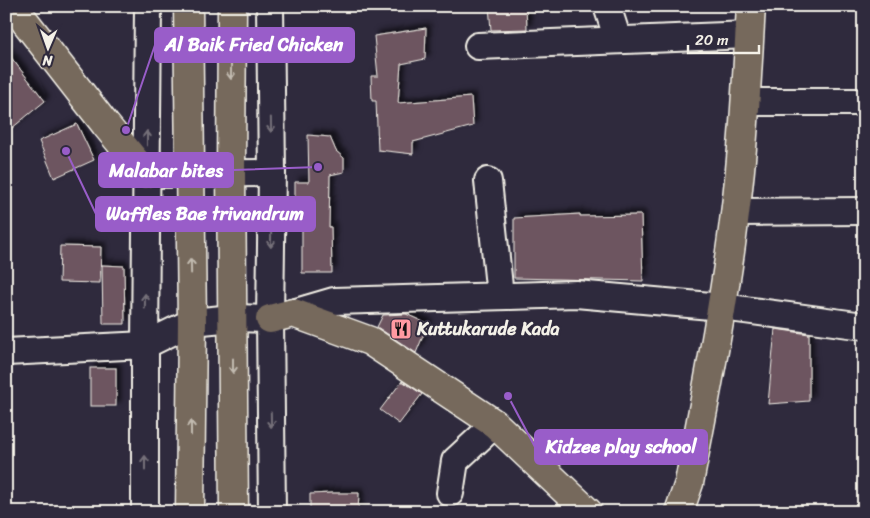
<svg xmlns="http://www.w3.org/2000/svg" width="870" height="518" font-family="Sriracha,sans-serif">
<defs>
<filter id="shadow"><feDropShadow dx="4.5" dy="-4.5" stdDeviation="2.5" flood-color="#0009"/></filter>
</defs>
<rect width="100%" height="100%" fill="#2f2a3d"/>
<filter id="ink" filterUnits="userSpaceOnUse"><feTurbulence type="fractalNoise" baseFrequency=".02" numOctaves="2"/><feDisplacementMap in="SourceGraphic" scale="10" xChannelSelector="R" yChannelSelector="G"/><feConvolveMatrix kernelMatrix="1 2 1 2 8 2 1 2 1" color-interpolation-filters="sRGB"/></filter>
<g filter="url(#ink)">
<!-- building -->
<g fill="#6d5561" stroke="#f4f1e8" filter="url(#shadow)">
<polygon points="489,6 526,6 527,29 491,30"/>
<polygon points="426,28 425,59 401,64 398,103 471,97 473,126 413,142 413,154 378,150 376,101 372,101 371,76 378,76 374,36"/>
<polygon points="6,51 45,101 6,133"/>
<polygon points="77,124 94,160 54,178 39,141"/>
<polygon points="308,135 330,137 336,151 344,158 344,172 330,175 329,227 331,227 332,273 302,273 302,221 295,221 295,182 309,182"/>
<polygon points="580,214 580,216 641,215 643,281 514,278 514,218"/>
<polygon points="60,246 101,247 100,283 59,282"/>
<polygon points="102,265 124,266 125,324 103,324"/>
<polygon points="406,314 428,324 416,353 377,327 383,315"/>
<polygon points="775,329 809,334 809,401 768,404"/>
<rect x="90" y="368" width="26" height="38"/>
<polygon points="402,381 422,394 399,424 380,410"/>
<polygon points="332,493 359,493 358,512 310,512 310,494"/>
</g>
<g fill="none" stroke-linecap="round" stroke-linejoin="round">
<!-- minor casing -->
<g stroke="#f4f1e8" stroke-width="30">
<g id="minor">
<polyline points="270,6 272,173 270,319 272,512"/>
<polyline points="607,6 618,40"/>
<polyline points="478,46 749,35"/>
<polyline points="746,102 864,102"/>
<polyline points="146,174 272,173"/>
<polyline points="488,181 500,296"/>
<polyline points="736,212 864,211"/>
<polyline points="293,313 334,301 576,294 722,307 864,326"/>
<polyline points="6,352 145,345 192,322 233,318 270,319"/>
<polyline points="450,493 455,461 495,424"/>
<polyline points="145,512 145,345 148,6"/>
</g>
</g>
<!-- major casing -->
<g stroke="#f4f1e8" stroke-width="31">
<g id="major">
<polyline points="13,6 105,124 146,174"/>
<polyline points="270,319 293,313 370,341 495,424 588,512"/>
<path d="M679,512L689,483C706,394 724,305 735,214C744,145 747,76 751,6"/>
</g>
</g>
<!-- highway casing -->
<g stroke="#f4f1e8" stroke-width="31">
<g id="highway">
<polyline points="188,6 192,322 190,512"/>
<polyline points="232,6 231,174 234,512"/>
</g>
</g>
<!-- minor -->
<use href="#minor" stroke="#2f2a3d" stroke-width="26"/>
<!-- major -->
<use href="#major" stroke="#76695c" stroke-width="28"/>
<!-- highway -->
<use href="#highway" stroke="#76695c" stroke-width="28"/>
</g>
<!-- one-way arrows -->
<defs><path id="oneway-shaft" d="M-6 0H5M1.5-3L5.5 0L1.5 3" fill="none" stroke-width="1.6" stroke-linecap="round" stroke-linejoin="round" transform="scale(1.25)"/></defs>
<g stroke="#c2bbb0">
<use href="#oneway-shaft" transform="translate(231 72) rotate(90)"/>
<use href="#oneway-shaft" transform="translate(191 266) rotate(-91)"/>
<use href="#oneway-shaft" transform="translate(233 366) rotate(90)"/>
<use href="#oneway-shaft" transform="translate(191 428) rotate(-90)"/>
</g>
<g stroke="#747079">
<use href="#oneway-shaft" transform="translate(271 125) rotate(89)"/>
<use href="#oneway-shaft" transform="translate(147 138) rotate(-90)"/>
<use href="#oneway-shaft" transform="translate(271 240) rotate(91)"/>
<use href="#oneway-shaft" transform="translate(145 301) rotate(-89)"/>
<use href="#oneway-shaft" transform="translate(271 420) rotate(89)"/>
<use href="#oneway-shaft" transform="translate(145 463) rotate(-90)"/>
</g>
</g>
<!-- icons -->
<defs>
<g id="restaurant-square" transform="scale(1.125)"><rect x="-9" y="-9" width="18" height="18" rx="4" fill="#ff9aa2" stroke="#2f2a3d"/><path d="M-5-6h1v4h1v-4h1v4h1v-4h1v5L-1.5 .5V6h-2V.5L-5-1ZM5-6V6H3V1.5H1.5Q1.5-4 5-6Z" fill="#111"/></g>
</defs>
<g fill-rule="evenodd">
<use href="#restaurant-square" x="401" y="329"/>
</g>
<g text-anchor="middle" stroke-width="4" stroke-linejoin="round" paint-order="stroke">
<!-- poi labels -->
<g font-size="18" font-weight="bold" fill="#f4f1e8" stroke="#2f2a3d" text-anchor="start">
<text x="417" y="335">Kuttukarude Kada</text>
</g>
</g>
<!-- callouts -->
<path fill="none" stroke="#995dc9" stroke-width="2" d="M126 130L155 45M318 167L233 170M66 151L96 214M508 396L535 447"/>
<g fill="#995dc9" stroke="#2f2a3d" stroke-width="2">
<circle cx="126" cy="130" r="5"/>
<circle cx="318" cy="167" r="5"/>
<circle cx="66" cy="151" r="5"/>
<circle cx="508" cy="396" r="5"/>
</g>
<g fill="#995dc9" stroke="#995dc9" stroke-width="2">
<rect x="155" y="28" width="199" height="34" rx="5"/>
<rect x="99" y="153" width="134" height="34" rx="5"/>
<rect x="96" y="197" width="219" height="34" rx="5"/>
<rect x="535" y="430" width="172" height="34" rx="5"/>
</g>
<g font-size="19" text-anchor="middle" font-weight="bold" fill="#fff">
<text x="254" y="51">Al Baik Fried Chicken</text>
<text x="166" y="177">Malabar bites</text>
<text x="205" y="220">Waffles Bae trivandrum</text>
<text x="621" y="453">Kidzee play school</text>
</g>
<!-- margin -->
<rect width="870" height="518" fill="none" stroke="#2f2a3d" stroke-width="25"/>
<rect x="12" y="12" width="845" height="493" fill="none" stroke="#f4f1e8" stroke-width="2" filter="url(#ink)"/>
<!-- north arrow -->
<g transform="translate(48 48) rotate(182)" stroke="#2f2a3d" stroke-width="4" paint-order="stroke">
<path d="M0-4L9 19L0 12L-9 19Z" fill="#f4f1e8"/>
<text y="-8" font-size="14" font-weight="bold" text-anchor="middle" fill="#f4f1e8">N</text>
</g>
<!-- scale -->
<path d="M688 45v8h71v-8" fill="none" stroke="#f4f1e8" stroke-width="2.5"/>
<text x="695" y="45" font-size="15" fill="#f4f1e8" stroke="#2f2a3d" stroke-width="4" paint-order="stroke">20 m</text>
</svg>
